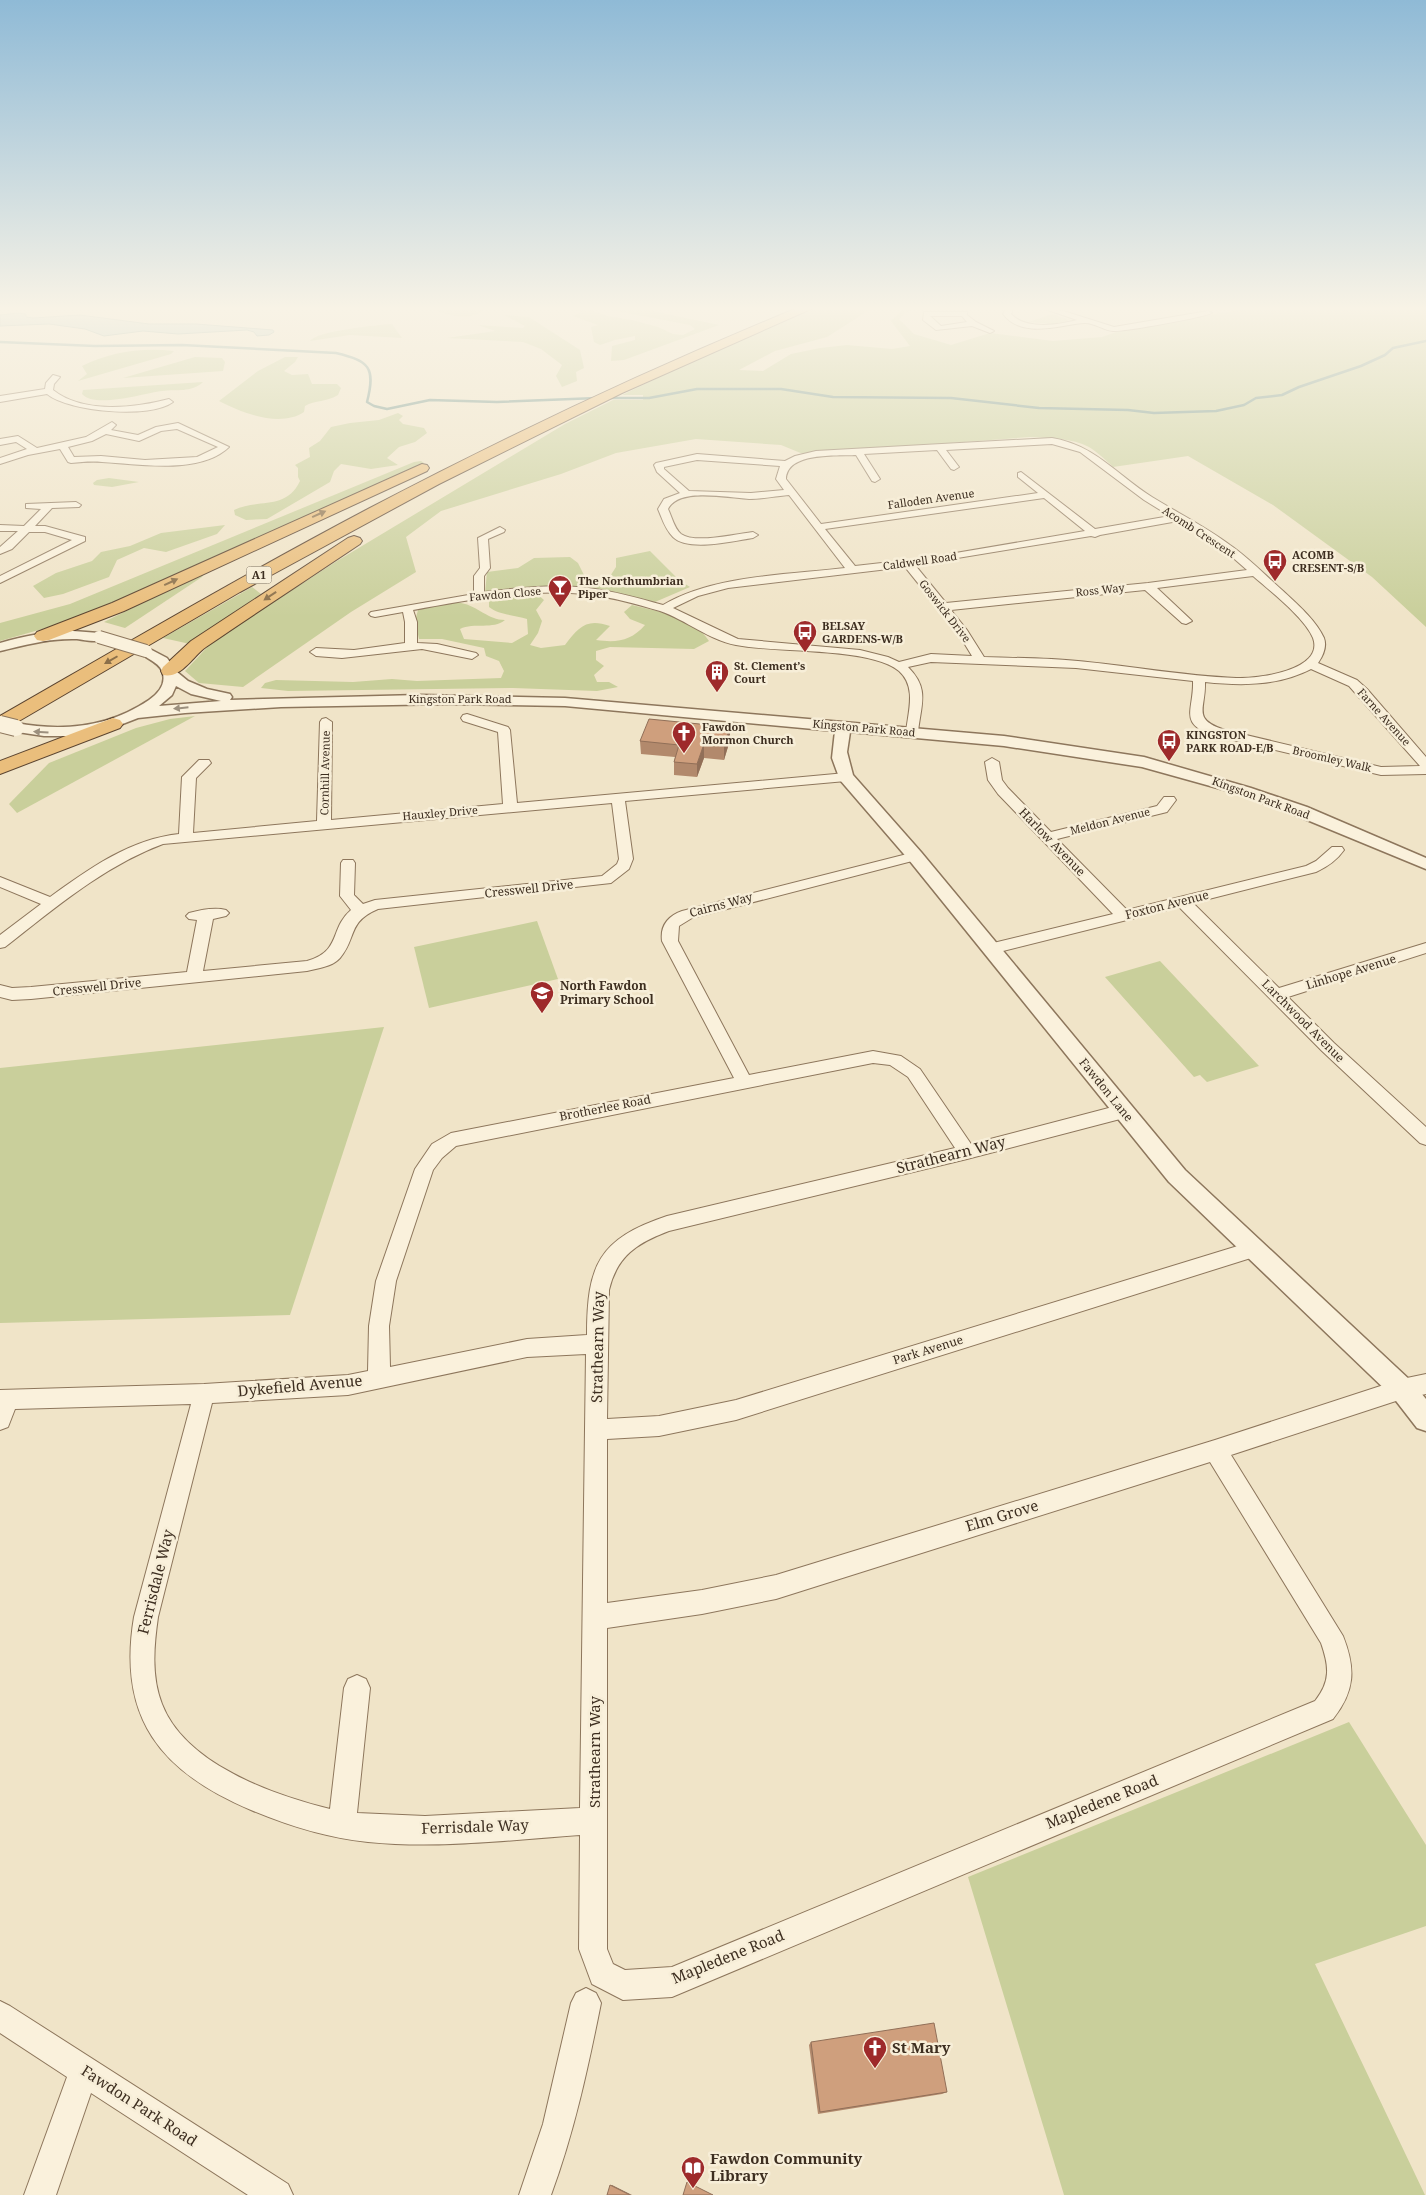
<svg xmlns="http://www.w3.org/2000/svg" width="1426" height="2195" font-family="'Noto Serif',serif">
<rect width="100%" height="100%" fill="#f0e4c8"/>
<!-- green -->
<g fill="#c9cf9b">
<path d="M485,309C473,321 448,317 434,309Z"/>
<polygon points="571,309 587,309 608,316 632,320 658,327 673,334 683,335 695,329 690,325 606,309 643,309 719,325 624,360 611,361 612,346 635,340 635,336 615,340 600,345 594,342 591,327 598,325 573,316 582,312"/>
<path d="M814,309H871L827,337L775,351L739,370L763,371L791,354L820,348L847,345L892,349L910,346L891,321L903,309H914L905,313L899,319L914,334L951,345L990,333L1053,341L1102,337L1122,330L1244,309H1426V627L1372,577L1273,505L1188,456L1113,467C1106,460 1097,452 1089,447C1072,438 1049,438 1030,437L803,454L781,445L696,439L616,453L561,474L441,511L406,537L416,572L351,612L243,687L199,683L185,671L212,642L337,561L565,424L613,400H643V395H622L697,359Z"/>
<polygon points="1052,314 1070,320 1053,324 1029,322"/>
<polygon points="504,315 529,317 580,350 584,368 576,372 577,381 562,387 556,376 562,365 541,349 523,342 447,338 495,331 478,325 523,328 525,326"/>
<path d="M392,324L402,338L350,335L310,341C316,331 378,325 392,324Z"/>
<path d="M174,351L171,354L78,381L87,374L82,366C109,352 143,347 174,351Z"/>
<polygon points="195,357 222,358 225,362 223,371 123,378"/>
<path d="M285,357H298L295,362L284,371L292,375L308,374L312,384H337L341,388L338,395C327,402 315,400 305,406L304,412C280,428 242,413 219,401L258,371Z"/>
<path d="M203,382C191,393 177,389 162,391C145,393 95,409 82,394L83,390Z"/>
<path d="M398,413L403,416L399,420L403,424L424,428L427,433L415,442L399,447L387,458L398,465L371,469L341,464L334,471L330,482L267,519L246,520L235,515L234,510C258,498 286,511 300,481L298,477V468L295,465L310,457L309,448L320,441L331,427L350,423L379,420Z"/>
<polygon points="421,461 424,463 81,618 0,641 0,623 70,604 414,462"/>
<polygon points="109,478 139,482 112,487 94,485 93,483 97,480"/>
<polygon points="225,525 217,534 166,552 144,548 117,560 109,577 63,594 44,598 33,586 56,573 92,561 101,552 130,546 161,533"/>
<polygon points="650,551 679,580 690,587 655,602 581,587 530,587 485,593 487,572 518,568 534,558 570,557 578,563 586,579 607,581 616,567 616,558"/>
<polygon points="206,571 202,577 125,628 104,622"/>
<polygon points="252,587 261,594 190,644 163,638"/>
<path d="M537,594L544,600L536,610L542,621L538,633L530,645L541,648L565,645C579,627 586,618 610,626L596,640C617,643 631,641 645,625L630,619L624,612L632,605C659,612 693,616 709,641L694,649L610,647L596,651V660L604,666L594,675L597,682H609L618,687L597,691L513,688L288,691L261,688L265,683L276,680L353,682L392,679L417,681L501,678L504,671L499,661L486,656L484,648L442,639H419L415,621L418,610C431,606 448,600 461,603C478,606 488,620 505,620C493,630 474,622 460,629L464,639L512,643L528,634L527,619C515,615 499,615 489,607V597Z"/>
<polygon points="195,716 17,813 9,804 49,763 136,728 170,719"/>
<polygon points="537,921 558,979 429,1008 414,947"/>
<polygon points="1160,961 1259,1066 1207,1082 1200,1075 1194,1077 1105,977"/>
<polygon points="384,1027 290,1315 0,1323 0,1068"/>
<polygon points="1349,1722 1426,1845 1426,1926 1315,1964 1425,2195 1064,2195 968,1877"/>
</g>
<!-- water -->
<polygon fill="#a9c4bc" stroke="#6f938a" points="18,313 26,314 26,317 33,318 80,315 149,324 196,324 273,330 274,332 269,335 257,336 254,332 247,330 178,334 143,331 104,336 85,329 49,324 0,326 0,315"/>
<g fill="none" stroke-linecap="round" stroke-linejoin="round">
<!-- stream -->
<g stroke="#6f938a" stroke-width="2.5">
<path d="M0,342L95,346L182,345L336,353C369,361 376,367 367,402L374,406L387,409L430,400L497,402L597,398"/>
<polyline points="606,398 649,398 697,389 781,389 833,397 951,398 1039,408 1128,410 1154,413 1216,411 1244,405 1256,398 1282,395 1299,387 1361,366 1385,355 1393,348 1426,341"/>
</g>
<!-- minor casing -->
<g stroke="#8d765c" stroke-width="2">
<g id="minor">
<path d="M1006,309H1013L1011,314C1026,330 1058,325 1077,320L1045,309H1057L1114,327L1208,311L1212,313C1205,317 1123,332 1113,331C1103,330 1093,322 1084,323C1059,325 1022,339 1003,314Z"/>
<path d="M924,312H967V315L976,322L994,331L990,333L972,326L936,330L923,320ZM930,316H962L967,322L941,326Z"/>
<path d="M53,375L60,377L54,384L53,390C83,414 135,408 169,399L173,402C151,419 69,412 47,394L0,402V396L45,389L46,383Z"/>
<path d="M112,422L116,425L111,430L138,435L156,427L178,423L229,447C200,475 139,464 102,462C92,461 81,462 71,463L68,462L60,449L28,455L0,464V458L27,449L16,442L0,445V439L18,436L37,448L86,437ZM177,429L218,447L197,457L145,460L101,456L74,457L68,447L92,441L106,434L139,441L161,431Z"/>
<path d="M1052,438C1095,445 1117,475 1152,497C1178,513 1206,527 1230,545C1249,558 1265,575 1282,590C1296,603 1316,620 1324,638C1327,646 1323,656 1318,663L1357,680L1367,689L1426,757V774L1381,775L1216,736C1177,724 1194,711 1193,681L1076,668L931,662L908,667C930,689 921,704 918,732L912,736L906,732C908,712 917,687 899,671C871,647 775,653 736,645C709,640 686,620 660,611C636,604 611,597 586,594C529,588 469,600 413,610L417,622V643L437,644L476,653L478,655L472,659L422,649L342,658L316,656L310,652L316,648L354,650L405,643V622L403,612L375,617L371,616L369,614L371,612L474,594V576L480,568L478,538L500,527L505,530L504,532L488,539L490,568L484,576V592C518,588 554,584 588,588C613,591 638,598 663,605C713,575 787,575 845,568L789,495C776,496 762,499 749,499C728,498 679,487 668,509C672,517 674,528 681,534C695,544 736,534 753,532L758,535L753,538C733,541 688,552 673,537C665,529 662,518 658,509L664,499L680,493L657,472L654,465L656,463L697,454L785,461L795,456L816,451ZM1052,444L1080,452L1144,500L1170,516L1095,529L1021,472L1018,473V477L1038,493L821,524L786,479C787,452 836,456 856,455L872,481L875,482L880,479L864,454L937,450L951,469L954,470L959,467L946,450ZM697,460L780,466L776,479L784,490L751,493L689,491L664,469V467ZM1044,498L1085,531L926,558L855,566L825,529ZM1178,521L1223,549L1247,570L1148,583L946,603L915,565L1091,536L1095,537L1100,535ZM905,567L958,633L972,656L931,654L899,662L888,657L860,650L738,639L673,608L698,596L728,588ZM1253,576C1269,590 1305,618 1313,638C1325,671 1256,679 1236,678C1184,676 1131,666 1078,661C1047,658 1015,658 984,657L967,630L951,610L1145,590L1182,623L1186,624L1192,621L1190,619L1157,588ZM1311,669L1349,686L1420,766L1381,767L1225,730C1191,719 1206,709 1205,682C1242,686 1278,686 1311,669Z"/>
<polygon points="76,502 81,505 79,507 52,508 35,526 45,526 85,537 85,541 0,583 0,576 72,540 45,532 29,532 12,549 0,554 0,547 18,531 0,531 0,525 24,526 41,509 26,508 26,504"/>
<path d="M467,714L508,727L510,730L517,803L846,773L853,777L846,781L625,801L633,859L629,869L611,883L378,909C347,922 357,938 340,958C332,967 318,968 307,971L31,999L12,1000L0,997V985L12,988L31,987L187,972L197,920L189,919L186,916L189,913C200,910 215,907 226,910L229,913L226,916L213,919L203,971L307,961C342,951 329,929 351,910L340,896L341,863L343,860H353L355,863L354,895L363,904L375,900L602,876L617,864L619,859L612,803L163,844C104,866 55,908 5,947L0,948V935L41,904L0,887V877L50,897C89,869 130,839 179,834L182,777L199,760H209L211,763L196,778L193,833L317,821L320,722L322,719L326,718L332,722L331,820L503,804L498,732L463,721L461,718L463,715Z"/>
<path d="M992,758L999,762L1002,780L1008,788L1051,832L1157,806L1164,797H1174L1176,800L1167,812L1057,839L1127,910L1306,866L1316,861L1332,847H1342L1344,850C1337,860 1327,867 1316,872L1193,903L1279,988L1426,943V953L1288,997L1334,1043L1426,1127V1145L1420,1143L1322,1051L1179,907L991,954L985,953L983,949L985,945L1113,914L998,794L988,780L985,762Z"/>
<path d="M915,852L920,853L922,856L920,859L692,918L679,926L678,941L749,1075L873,1051L901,1056L920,1069L971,1144L1124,1104L1130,1106L1133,1111L1130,1116L1124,1118L967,1159L669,1231C637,1243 617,1256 609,1290L607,1419L659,1416L736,1400L1254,1241L1261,1243L1264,1249L1261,1255L1254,1257L736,1420L659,1436L607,1439V1603L702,1590L776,1575L1215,1440L1402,1379L1426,1374V1394L1402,1399L1231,1455L1343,1636C1356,1669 1355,1691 1333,1719L672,1997L623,2000L592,1984L579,1949L580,1835C510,1840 438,1849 368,1842C328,1838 289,1826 251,1810C161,1772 117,1718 134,1617L191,1404L15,1409L8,1427L0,1430V1390L204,1384L348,1375L368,1371L369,1326L376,1281L415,1169L432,1144L451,1133L734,1078L662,941C660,926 668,916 682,911ZM873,1063L890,1065L908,1077L955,1148L667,1216C598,1239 587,1266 587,1335L527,1339L390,1367L389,1326L396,1281L433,1170L442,1158L456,1146ZM586,1354L580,1808L425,1816L357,1813L370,1688L366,1679L357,1675L348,1679L344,1688L330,1809C273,1795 185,1764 162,1704C151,1676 154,1645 158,1617L212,1403L348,1395L527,1357ZM1210,1462L1321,1643C1329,1666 1331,1681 1315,1701L672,1967L625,1970L613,1964L607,1949V1628L702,1614L776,1599Z"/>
<path d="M586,1988L596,1993L601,2003C588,2068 574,2133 551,2195H519L543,2124L571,2003L576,1993Z"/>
<polygon points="0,2001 10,2006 288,2184 293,2195 248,2195 91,2093 56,2195 24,2195 67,2077 0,2033"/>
</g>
</g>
<!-- tertiary casing -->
<g stroke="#8d765c" stroke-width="3">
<g id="tertiary">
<path d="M73,631L99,633L106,637C100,644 85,640 77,639C50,638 25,645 0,651V643C24,636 48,631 73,631Z"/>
<path d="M146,647L167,658L177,672L188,681L207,689L230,694L232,697L230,700L419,695L565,698L1004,736L1144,757L1251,788L1307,807L1426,858V869L1295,815L1239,794L1142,767L1004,746L850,732L847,752L853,775L921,852L1185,1170L1411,1381L1426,1399V1431L1417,1428L1393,1397L1169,1182L909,860L840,780L832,758L835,731L565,706L448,704L281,707L185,713L138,718L107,730L73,736H44L11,731L8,728L11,725L16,723C63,732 109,727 149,700C159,693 167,683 162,671C158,661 145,659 139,651ZM176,686L191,694L221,701L159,706L172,695Z"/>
</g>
</g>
<!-- trunk casing -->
<g stroke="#5b4430" stroke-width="2">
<g id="trunk">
<path d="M795,309H811L622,393L439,484L240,592L7,728L0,730V716C122,646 243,575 368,509C507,436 649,369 795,309Z"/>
<polygon points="422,464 427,465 429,468 427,471 124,611 49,640 43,641 37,640 34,636 37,632 112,603"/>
<path d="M354,536L360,538L362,541L360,544C308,579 257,612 206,647C192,657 181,679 163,675L161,671L163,667L191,641L348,538Z"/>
<polygon points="113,718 120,720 123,724 120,728 0,774 0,761"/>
</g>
</g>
<!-- minor -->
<use href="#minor" fill="#faf1dc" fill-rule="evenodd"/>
<!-- tertiary -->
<use href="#tertiary" fill="#faf1dc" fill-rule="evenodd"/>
<!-- trunk -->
<use href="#trunk" fill="#eabe7c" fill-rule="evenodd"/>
<!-- tertiary-bridge-far1 casing -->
<g stroke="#8d765c" stroke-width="14" stroke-linecap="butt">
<polyline id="tertiary-bridge-far1" points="99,637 146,651"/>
</g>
<!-- tertiary-bridge casing -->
<g stroke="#8d765c" stroke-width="18" stroke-linecap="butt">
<polyline id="tertiary-bridge" points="0,724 16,728"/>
</g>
<!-- tertiary-bridge-far1 -->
<use href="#tertiary-bridge-far1" stroke="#faf1dc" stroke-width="12"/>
<!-- tertiary-bridge -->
<use href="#tertiary-bridge" stroke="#faf1dc" stroke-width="16"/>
</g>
<!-- wall -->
<g fill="#b2896c">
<polygon points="730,740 724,760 704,758 697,777 674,775 674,762 675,757 641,754 640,741"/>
<polygon points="811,2042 947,2092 942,2094 818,2114 809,2045"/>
</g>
<!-- shaded-wall -->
<g fill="#916f58">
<polygon points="730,727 730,740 724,760 724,746"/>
<polygon points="704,744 704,758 697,777 697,764"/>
<polygon points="610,2185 612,2185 632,2195 630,2195"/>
</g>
<!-- building -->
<g fill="#cf9f7d" stroke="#916f58">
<polygon points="649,719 730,727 724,746 704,744 697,764 674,762 679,745 640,741"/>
<polygon points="934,2023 947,2092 820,2112 811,2042"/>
<polygon points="687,2182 713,2195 683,2195"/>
<polygon points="610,2185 630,2195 607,2195"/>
</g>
<!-- one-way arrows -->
<defs><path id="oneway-solid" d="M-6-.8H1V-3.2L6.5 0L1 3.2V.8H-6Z" transform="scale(1.25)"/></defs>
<g fill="#8b6f49">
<use href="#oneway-solid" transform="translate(319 514) rotate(-24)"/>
<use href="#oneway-solid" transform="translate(171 582) rotate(-25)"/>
<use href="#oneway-solid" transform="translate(270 596) rotate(146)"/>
<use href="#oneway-solid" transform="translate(111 660) rotate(150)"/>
</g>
<g fill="#9c907e">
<use href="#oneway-solid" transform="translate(181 708) rotate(174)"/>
<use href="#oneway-solid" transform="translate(41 732) rotate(-176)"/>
</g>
<!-- sky -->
<linearGradient id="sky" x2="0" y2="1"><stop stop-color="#8fbad6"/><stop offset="0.5" stop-color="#f8f3e6"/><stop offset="1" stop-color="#f8f3e6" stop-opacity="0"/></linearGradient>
<rect width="1426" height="617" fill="url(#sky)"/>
<!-- icons -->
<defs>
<g id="bus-pin" transform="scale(1.25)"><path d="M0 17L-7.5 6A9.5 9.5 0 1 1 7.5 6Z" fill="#9e2a2b" stroke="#f7eed8"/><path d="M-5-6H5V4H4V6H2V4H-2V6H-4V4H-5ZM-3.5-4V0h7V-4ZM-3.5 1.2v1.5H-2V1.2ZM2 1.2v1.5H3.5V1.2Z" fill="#fff"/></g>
<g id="bar-pin" transform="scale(1.25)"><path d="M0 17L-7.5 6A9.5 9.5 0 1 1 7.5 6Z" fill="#9e2a2b" stroke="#f7eed8"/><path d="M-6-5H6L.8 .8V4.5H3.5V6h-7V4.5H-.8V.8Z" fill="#fff"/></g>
<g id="building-pin" transform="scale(1.25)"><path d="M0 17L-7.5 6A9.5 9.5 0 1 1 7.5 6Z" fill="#9e2a2b" stroke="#f7eed8"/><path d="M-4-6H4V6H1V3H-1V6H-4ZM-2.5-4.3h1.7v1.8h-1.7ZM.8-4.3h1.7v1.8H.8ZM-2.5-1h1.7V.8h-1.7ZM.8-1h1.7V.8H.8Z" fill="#fff"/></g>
<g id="church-pin" transform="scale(1.25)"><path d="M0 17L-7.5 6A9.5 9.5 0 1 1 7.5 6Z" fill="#9e2a2b" stroke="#f7eed8"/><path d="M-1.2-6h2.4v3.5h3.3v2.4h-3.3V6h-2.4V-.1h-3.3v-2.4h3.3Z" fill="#fff"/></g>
<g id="school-pin" transform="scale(1.25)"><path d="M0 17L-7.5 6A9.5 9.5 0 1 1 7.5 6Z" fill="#9e2a2b" stroke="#f7eed8"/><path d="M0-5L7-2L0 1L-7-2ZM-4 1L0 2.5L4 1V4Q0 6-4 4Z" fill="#fff"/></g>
<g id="library-pin" transform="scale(1.25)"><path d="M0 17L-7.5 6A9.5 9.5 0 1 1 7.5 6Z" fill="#9e2a2b" stroke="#f7eed8"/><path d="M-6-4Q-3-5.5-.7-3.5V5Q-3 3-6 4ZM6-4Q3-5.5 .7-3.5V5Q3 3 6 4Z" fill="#fff"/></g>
</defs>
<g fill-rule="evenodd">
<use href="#bus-pin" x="1275" y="561"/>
<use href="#bar-pin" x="560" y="587"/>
<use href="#bus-pin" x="805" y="632"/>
<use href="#building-pin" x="717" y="672"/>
<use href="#church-pin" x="684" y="733"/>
<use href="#bus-pin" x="1169" y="741"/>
<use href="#school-pin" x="542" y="993"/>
<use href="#church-pin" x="875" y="2048"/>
<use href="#library-pin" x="693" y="2168"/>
</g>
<g text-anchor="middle" stroke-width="5" stroke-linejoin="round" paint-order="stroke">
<!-- far-street labels -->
<g font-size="11" fill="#3d2e20" stroke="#f7eed8">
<text transform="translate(931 499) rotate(-8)" y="4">Falloden Avenue</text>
<text transform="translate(1199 532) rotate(33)" y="4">Acomb Crescent</text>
<text transform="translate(920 561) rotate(-8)" y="4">Caldwell Road</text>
<text transform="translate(1100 590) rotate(-6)" y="4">Ross Way</text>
<text transform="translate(505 594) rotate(-5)" y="4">Fawdon Close</text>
<text transform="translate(945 611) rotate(52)" y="4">Goswick Drive</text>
<text x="460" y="703">Kingston Park Road</text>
<text transform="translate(1384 717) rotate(48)" y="4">Farne Avenue</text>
<text transform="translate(864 728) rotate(5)" y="4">Kingston Park Road</text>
<text transform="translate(1332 759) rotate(13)" y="4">Broomley Walk</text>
<text transform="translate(325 773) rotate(-89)" y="4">Cornhill Avenue</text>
<text transform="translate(1261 798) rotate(20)" y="4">Kingston Park Road</text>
<text transform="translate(440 813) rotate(-5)" y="4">Hauxley Drive</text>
<text transform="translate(1110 821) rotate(-14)" y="4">Meldon Avenue</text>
</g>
<!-- far-poi labels -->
<g font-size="11" font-weight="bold" fill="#3d2e20" stroke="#f7eed8" text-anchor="start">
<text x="1292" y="559">ACOMB<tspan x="1292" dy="13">CRESENT-S/B</tspan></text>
<text x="578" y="585">The Northumbrian<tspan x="578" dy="13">Piper</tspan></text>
<text x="822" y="630">BELSAY<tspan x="822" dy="13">GARDENS-W/B</tspan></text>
<text x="734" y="670">St. Clement’s<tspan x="734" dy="13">Court</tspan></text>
<text x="702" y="731">Fawdon<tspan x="702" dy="13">Mormon Church</tspan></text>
<text x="1186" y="739">KINGSTON<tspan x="1186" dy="13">PARK ROAD-E/B</tspan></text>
</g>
<!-- shield labels -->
<rect fill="#f7eed8" stroke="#756857" stroke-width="1" x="246.5" y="566.5" width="25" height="17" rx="4"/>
<g font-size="11" font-weight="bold" fill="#3d2e20">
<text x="259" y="579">A1</text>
</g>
<!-- street labels -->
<g font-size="12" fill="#3d2e20" stroke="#f7eed8">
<text transform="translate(1052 842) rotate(46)" y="4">Harlow Avenue</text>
<text transform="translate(529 889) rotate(-6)" y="4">Cresswell Drive</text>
<text transform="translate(721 905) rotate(-15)" y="4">Cairns Way</text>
<text transform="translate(1167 905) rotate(-14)" y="4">Foxton Avenue</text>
<text transform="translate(1351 972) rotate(-17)" y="4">Linhope Avenue</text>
<text transform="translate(97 987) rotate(-6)" y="4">Cresswell Drive</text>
<text transform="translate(1303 1021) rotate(45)" y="4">Larchwood Avenue</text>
<text transform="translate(1106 1090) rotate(51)" y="4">Fawdon Lane</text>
<text transform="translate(605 1108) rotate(-11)" y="4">Brotherlee Road</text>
<text transform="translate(928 1350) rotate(-17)" y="4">Park Avenue</text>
</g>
<!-- poi labels -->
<g font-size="12" font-weight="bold" fill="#3d2e20" stroke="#f7eed8" text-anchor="start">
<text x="560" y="990">North Fawdon<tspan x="560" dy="14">Primary School</tspan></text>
</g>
<!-- near-street labels -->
<g font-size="15" fill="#3d2e20" stroke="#f7eed8">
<text transform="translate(951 1155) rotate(-14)" y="5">Strathearn Way</text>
<text transform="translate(598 1347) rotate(-89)" y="5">Strathearn Way</text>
<text transform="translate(300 1386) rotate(-5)" y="5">Dykefield Avenue</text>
<text transform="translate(1002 1516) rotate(-17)" y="5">Elm Grove</text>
<text transform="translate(156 1582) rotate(-76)" y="5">Ferrisdale Way</text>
<text transform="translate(595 1752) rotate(-90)" y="5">Strathearn Way</text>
<text transform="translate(1102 1802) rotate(-22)" y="5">Mapledene Road</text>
<text transform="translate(475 1827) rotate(-2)" y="5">Ferrisdale Way</text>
<text transform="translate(728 1957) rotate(-22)" y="5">Mapledene Road</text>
<text transform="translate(139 2106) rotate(33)" y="5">Fawdon Park Road</text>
</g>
<!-- near-poi labels -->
<g font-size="15" font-weight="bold" fill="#3d2e20" stroke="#f7eed8" text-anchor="start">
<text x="892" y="2053">St Mary</text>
<text x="710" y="2164">Fawdon Community<tspan x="710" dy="17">Library</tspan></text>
</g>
</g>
</svg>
